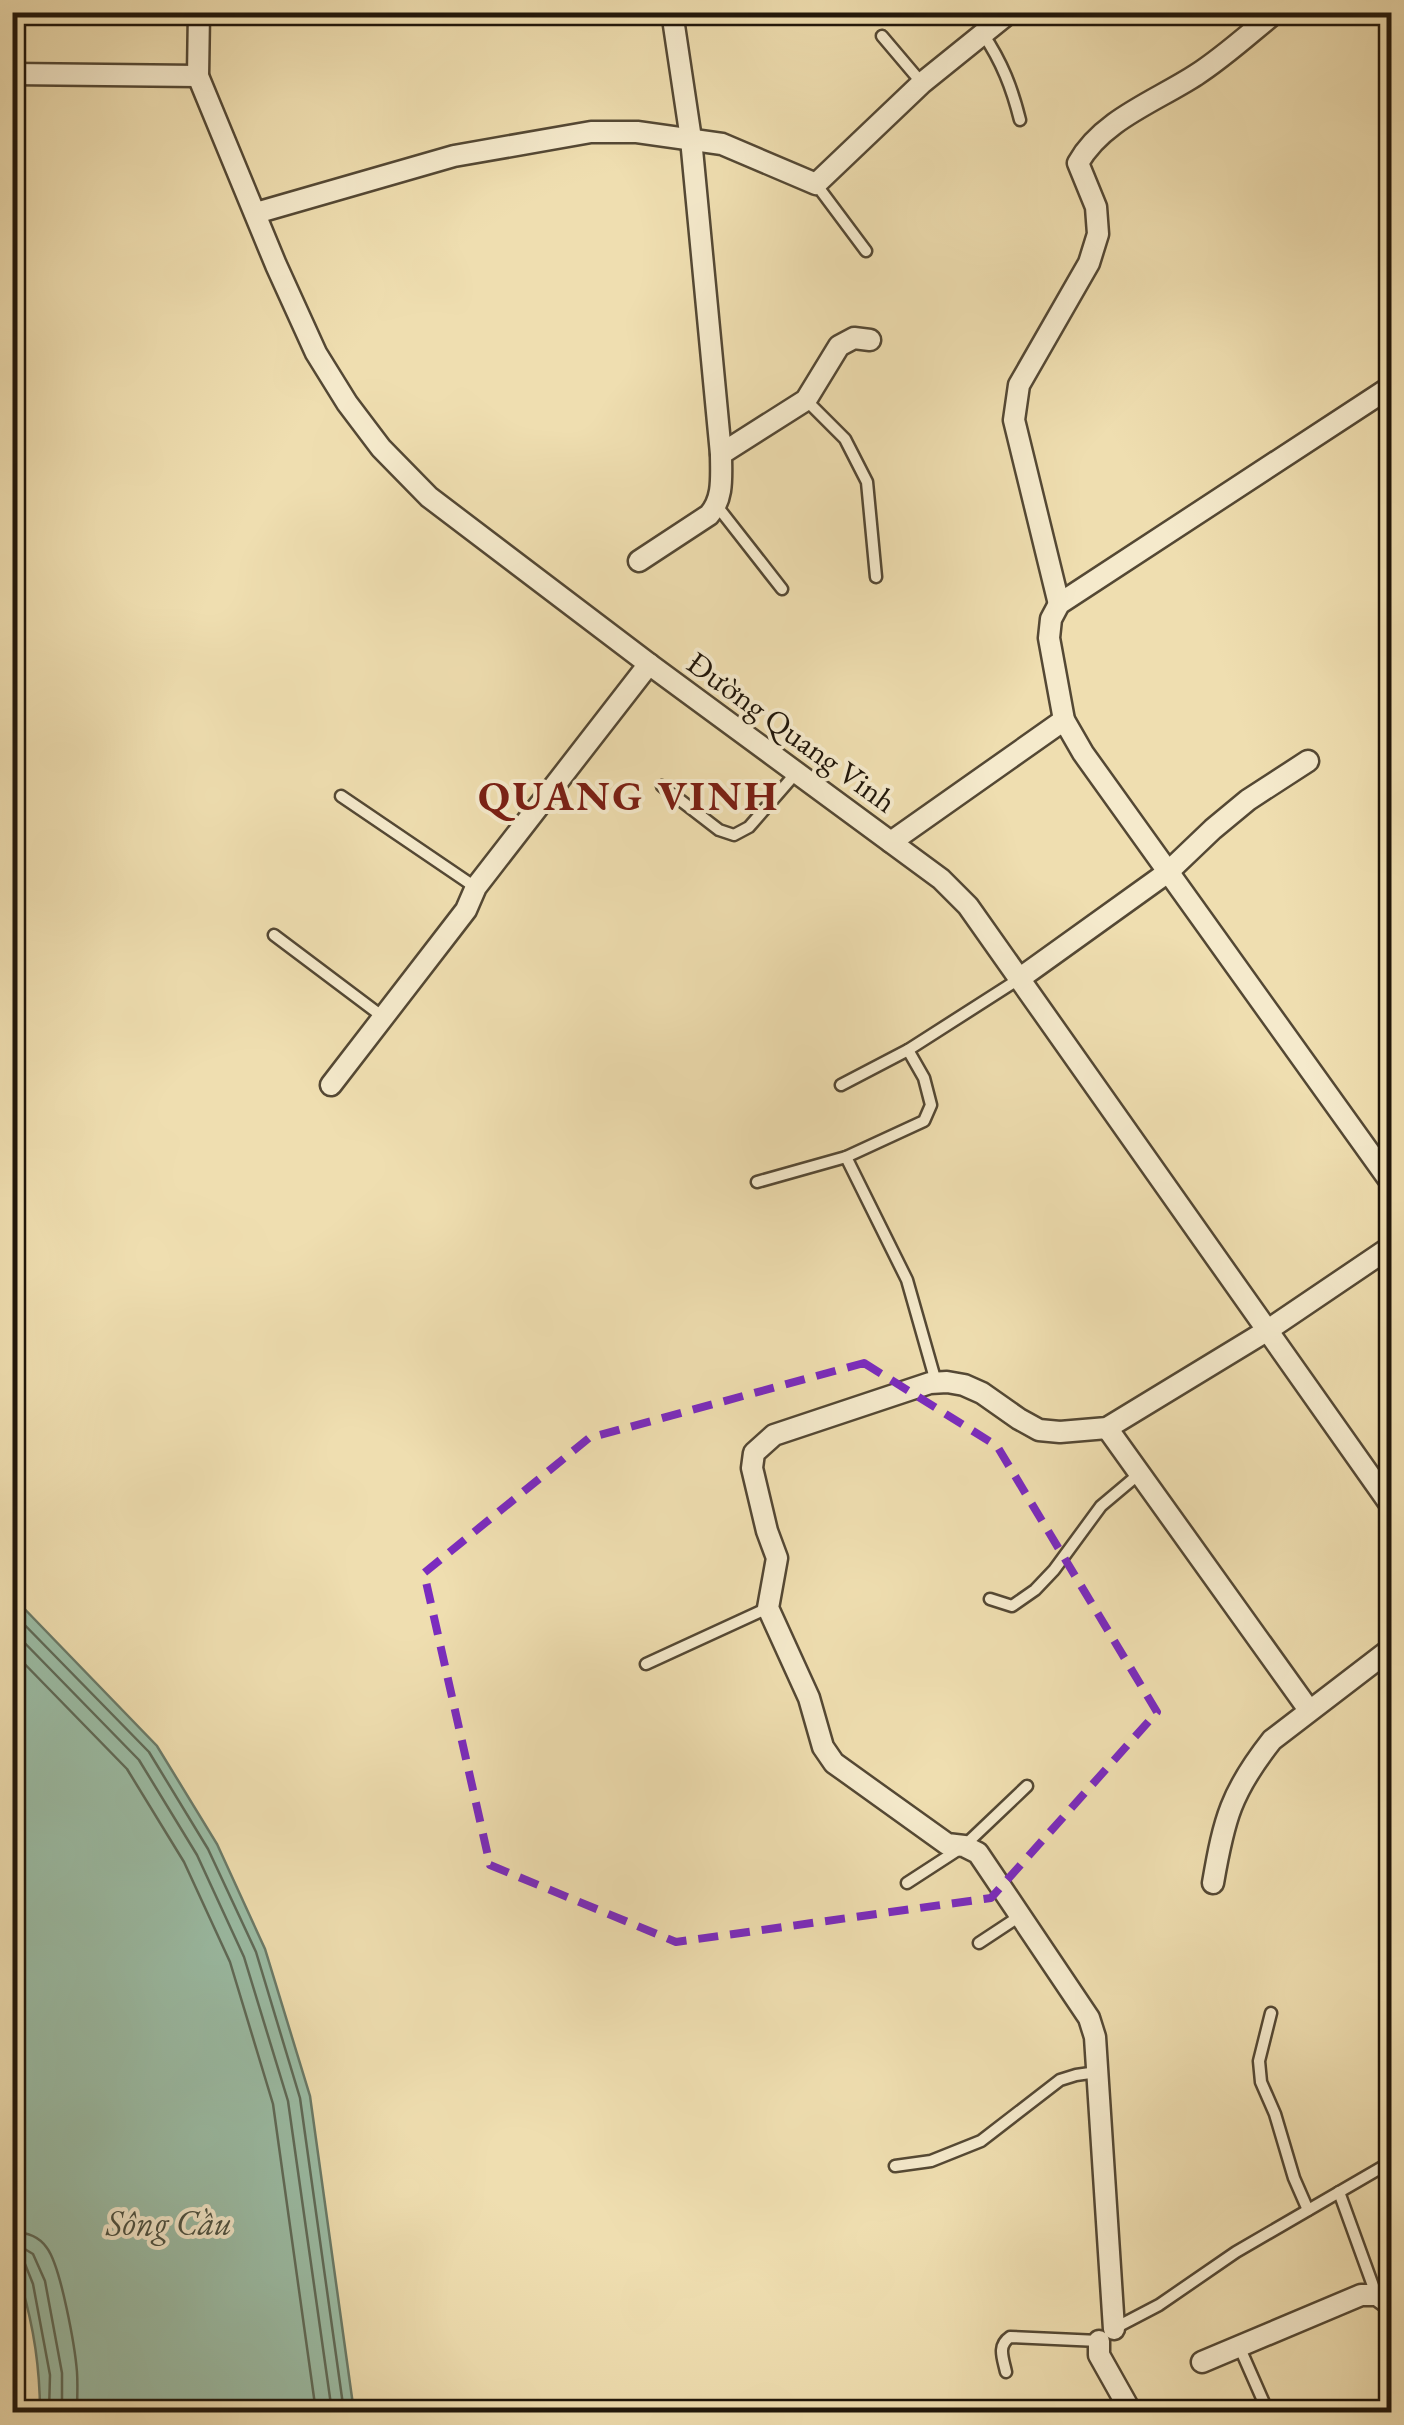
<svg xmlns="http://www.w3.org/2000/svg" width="1404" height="2425" font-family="'EB Garamond',serif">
<rect width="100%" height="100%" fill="#efdeb0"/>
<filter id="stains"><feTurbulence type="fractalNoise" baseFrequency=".002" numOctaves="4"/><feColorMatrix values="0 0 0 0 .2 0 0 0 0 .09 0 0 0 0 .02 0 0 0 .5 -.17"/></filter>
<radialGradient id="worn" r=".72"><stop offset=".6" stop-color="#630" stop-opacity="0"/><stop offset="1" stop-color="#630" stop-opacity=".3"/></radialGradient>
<!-- water -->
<path fill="#9bbda6" stroke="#6a7a68" stroke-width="2.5" d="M13,1597L157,1746L217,1844L265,1949L310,2096L354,2412H40C40,2360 30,2306 12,2257Z"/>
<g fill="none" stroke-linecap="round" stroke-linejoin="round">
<!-- shore -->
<g stroke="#5e6a58" stroke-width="2.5">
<polyline points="12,1612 149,1752 208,1849 256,1952 300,2098 344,2412"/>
<polyline points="12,1630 139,1760 197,1855 244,1957 288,2101 332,2412"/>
<polyline points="12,1651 127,1769 184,1862 230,1962 273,2104 316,2412"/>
<path d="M12,2232C26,2232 39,2236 47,2248C61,2267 75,2347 77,2372C78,2386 77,2399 77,2412"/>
<polyline points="12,2247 23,2248 33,2254 45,2281 62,2373 62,2412"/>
<polyline points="12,2259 19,2260 25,2264 33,2284 50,2375 49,2412"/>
</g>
<!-- lane casing -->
<g stroke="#544834" stroke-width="15">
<g id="lane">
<path d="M983,34C1002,62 1012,88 1020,120"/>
<polyline points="882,36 921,82"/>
<polyline points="816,184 866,251"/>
<polyline points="806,400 845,439 867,482 876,577"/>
<polyline points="717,506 782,589"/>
<polyline points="662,786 719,830 734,835 749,827 796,773"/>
<polyline points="341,796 475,887"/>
<polyline points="274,935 383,1017"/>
<polyline points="841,1085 908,1050 1019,979"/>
<polyline points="846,1157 907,1280 936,1382"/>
<polyline points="757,1182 846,1157 924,1121 931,1105 924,1078 908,1050"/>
<polyline points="990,1599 1012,1606 1035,1590 1054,1570 1101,1506 1139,1474"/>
<polyline points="646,1664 768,1608"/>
<polyline points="907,1883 964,1846 1027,1786"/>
<polyline points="979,1943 1020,1916"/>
<polyline points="1271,2013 1259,2061 1261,2082 1275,2114 1294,2178 1308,2210"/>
<polyline points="895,2166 931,2161 981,2141 1060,2080 1076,2075 1097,2072"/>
<polyline points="1339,2192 1376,2294"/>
<polyline points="1115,2328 1159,2305 1236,2252 1384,2166 1392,2159"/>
<polyline points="1239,2346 1268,2412"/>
<path d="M1006,2372C1003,2358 997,2346 1010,2337L1099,2341L1102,2339"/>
</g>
</g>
<!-- street casing -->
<g stroke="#544834" stroke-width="25">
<g id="street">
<polyline points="199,12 198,76 276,265 316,353 347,403 381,448 429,497 649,664 941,879 968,906 1392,1507"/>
<polyline points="672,12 691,139 721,454"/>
<polyline points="12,74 198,76"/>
<polyline points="256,213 454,156 591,132 637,132 722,144 816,184 922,83 1010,12"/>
<polyline points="1392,386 1059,604 1051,619 1049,638 1064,720 1083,753 1392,1184"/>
<path d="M639,561L709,515C724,498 721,476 721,454L806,400L839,346L854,338L870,340"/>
<path d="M1059,604L1014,420L1019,385L1089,263L1098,234L1096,207L1078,163C1102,120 1156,101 1196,75C1224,57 1250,33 1276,12"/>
<polyline points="891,842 1064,720"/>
<polyline points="1019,979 1168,872 1213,829 1248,800 1308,761"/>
<polyline points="331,1085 466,910 476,887 649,664"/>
<polyline points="1107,1428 1309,1710"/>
<path d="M1213,1883C1224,1819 1231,1792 1272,1740L1392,1648"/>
<polyline points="1114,2329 1095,2037 1089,2018 978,1853 964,1846 947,1844 834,1763 823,1747 809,1698 768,1608 777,1558 767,1531 752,1468 754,1453 774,1435 930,1383 947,1382 964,1385 982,1393 1019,1419 1039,1430 1060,1432 1107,1428 1268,1330 1392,1246"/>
<polyline points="1099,2341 1099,2355 1131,2412"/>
<polyline points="1202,2362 1361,2295 1377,2295 1392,2306"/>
</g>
</g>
<!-- lane -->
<use href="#lane" stroke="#f5eacc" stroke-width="10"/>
<!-- street -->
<use href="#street" stroke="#f5eacc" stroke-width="20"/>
</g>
<!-- marked area -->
<path fill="none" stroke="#7b2cbf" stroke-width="8" stroke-dasharray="20 12" stroke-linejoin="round" d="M864,1363L997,1446L1157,1712L991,1898L676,1942L490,1865L424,1573L589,1438Z"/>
<g text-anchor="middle" stroke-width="8" stroke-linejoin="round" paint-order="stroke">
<!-- street labels -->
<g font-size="32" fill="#20160a" stroke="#f5eacc">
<text transform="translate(792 732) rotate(36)" y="11">Đường Quang Vinh</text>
</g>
<!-- water labels -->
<g font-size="35" font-style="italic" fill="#4b5041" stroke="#f5eacc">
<text x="169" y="2235">Sông Cầu</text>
</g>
<!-- district labels -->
<g font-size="42" font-weight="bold" letter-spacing="2.5" fill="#7a1f14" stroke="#f5eacc">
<text x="629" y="810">QUANG VINH</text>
</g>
</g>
<!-- margin -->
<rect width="1404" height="2425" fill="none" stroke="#efdeb0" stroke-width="50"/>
<rect x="15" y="15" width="1374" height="2395" fill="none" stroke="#20160a" stroke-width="5"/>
<rect x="25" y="25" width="1354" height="2375" fill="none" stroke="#20160a" stroke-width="2.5"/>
<rect width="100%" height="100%" filter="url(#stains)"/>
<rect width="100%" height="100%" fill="url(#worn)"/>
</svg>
